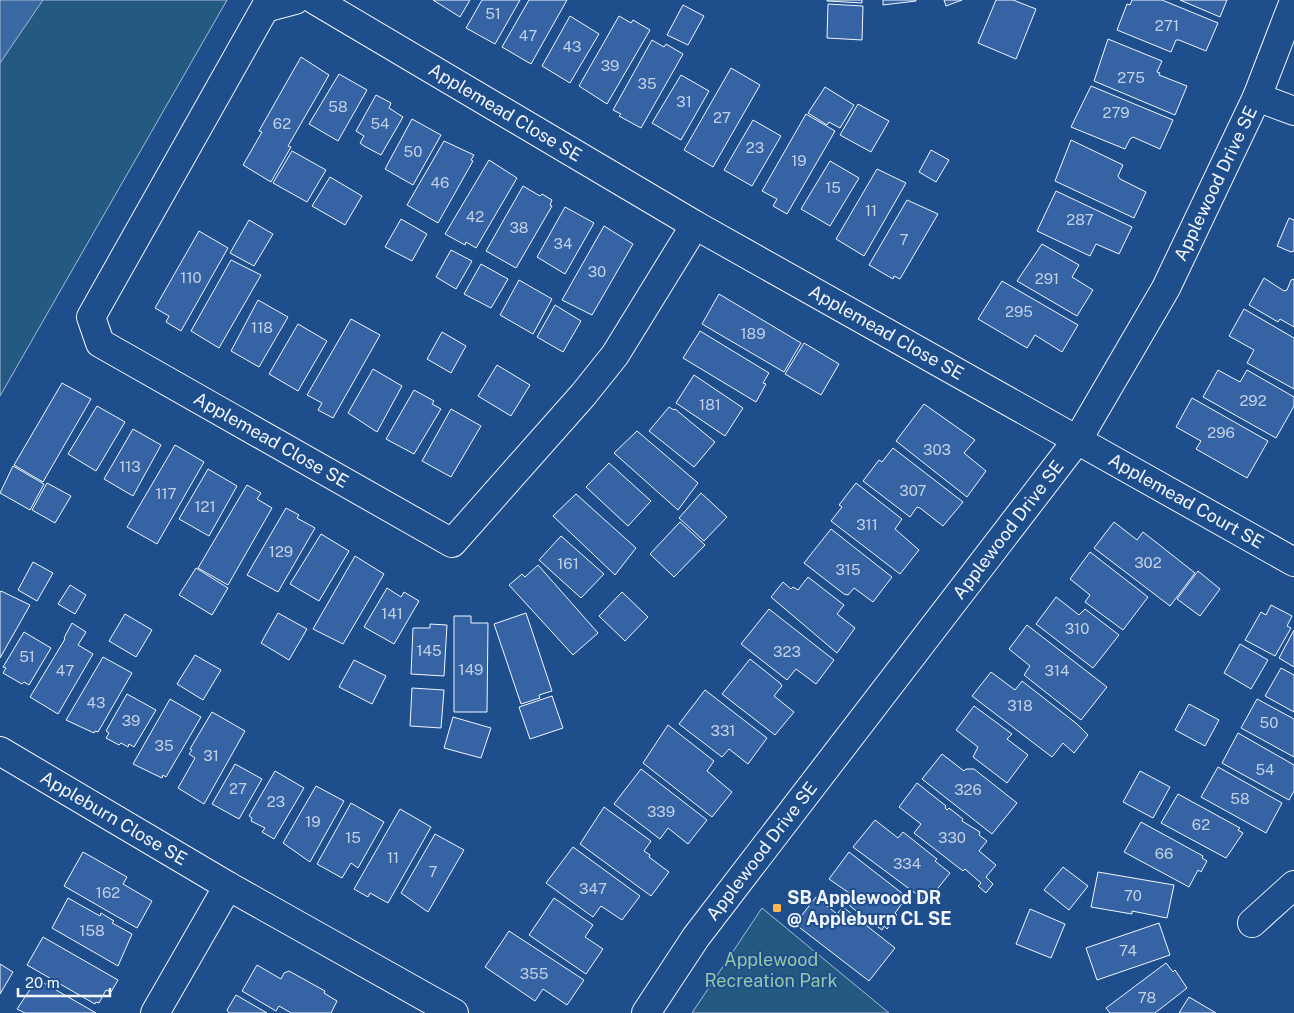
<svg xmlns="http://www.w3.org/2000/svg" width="1294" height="1013" font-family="'Public Sans',sans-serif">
<rect width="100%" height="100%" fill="#1f4e8c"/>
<!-- green -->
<g fill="#245a82" stroke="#a8bbd7">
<polygon points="0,0 227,0 0,396"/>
<polygon points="762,908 889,1013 692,1013"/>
</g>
<!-- water -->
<polygon fill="#3b69a3" stroke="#a8bbd7" points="0,0 43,0 0,63"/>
<!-- building -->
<g fill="#3563a3" stroke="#f2f6ff">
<polygon points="433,0 470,0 460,17"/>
<polygon points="482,0 520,0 495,44 466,28"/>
<polygon points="529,0 567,0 531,64 502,47"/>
<polygon points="827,0 862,0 862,3 827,1"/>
<polygon points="883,0 916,0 916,1 883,5"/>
<polygon points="944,0 962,0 946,6"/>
<polygon points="996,0 1013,0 1036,9 1016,59 978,43"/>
<polygon points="1132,0 1162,0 1218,23 1206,51 1179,40 1176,40 1171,52 1117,30 1127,4 1130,5"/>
<polygon points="1180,0 1227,0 1220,17"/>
<polygon points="828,4 863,6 862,40 827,38"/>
<polygon points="683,5 704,16 688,45 667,35"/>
<polygon points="570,16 599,34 570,83 542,66"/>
<polygon points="619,16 631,23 633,20 650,30 607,104 579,86"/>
<polygon points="1108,39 1162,61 1157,72 1160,73 1159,75 1187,86 1175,115 1094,81"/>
<polygon points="652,40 664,47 666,44 683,54 641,128 619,116 621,114 613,110"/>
<polygon points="301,57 329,75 288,146 291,147 271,182 243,165 262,132 259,131"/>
<polygon points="731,68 760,85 713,167 684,150"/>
<polygon points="339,74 367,90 338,141 309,124"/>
<polygon points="681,75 709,91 681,140 652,123"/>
<polygon points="1091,86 1173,120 1160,149 1133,137 1130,139 1125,149 1071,127"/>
<polygon points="825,87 854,105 840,128 829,122 827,125 808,113"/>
<polygon points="376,95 391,103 389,108 403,117 381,155 364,146 360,143 364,136 356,131"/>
<polygon points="858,104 889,121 871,152 840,135"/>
<polygon points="806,114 835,131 787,214 773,206 777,199 762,191"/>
<polygon points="412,119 441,135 413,185 385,169"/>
<polygon points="753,120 781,136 752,186 724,170"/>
<polygon points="1071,140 1123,165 1118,176 1120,179 1146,192 1134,218 1055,181"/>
<polygon points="444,141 474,155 471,160 473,161 438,223 407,205"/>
<polygon points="931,150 949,160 936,182 919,172"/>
<polygon points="292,151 326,170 307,202 273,183"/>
<polygon points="489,160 517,178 476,248 466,242 465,245 445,234"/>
<polygon points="830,161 859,178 830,226 801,209"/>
<polygon points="877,169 906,183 864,256 836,239"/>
<polygon points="330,177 362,196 345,225 312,206"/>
<polygon points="523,186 540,196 542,194 552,200 550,205 552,206 516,268 486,251"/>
<polygon points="1056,191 1132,227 1119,254 1096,244 1090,256 1037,231"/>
<polygon points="907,200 938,214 900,279 894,276 893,279 869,265"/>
<polygon points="565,207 594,223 565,274 537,257"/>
<polygon points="1289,218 1294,220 1294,251 1291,252 1277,246"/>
<polygon points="401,219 427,234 412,261 385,247"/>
<polygon points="249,220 273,234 254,266 230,253"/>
<polygon points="604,226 633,244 592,315 562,300"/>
<polygon points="199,231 228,248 181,331 166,322 169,316 155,308"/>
<polygon points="1042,244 1079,265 1072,277 1093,290 1077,316 1017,281"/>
<polygon points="451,250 472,261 456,289 436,277"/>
<polygon points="231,260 261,275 219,348 191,331"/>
<polygon points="481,264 508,279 491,308 464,294"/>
<polygon points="1264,278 1284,291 1287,290 1291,280 1294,279 1294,327 1280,319 1278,322 1249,305"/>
<polygon points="519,280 552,299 533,334 500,315"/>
<polygon points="1002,281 1078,325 1062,352 1035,335 1027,348 978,319"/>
<polygon points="719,294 801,343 784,372 702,324"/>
<polygon points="258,300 288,317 259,367 231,351"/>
<polygon points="555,305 581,321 563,352 537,337"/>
<polygon points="1244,309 1294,338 1294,389 1247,363 1254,350 1229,336"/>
<polygon points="351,319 380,335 333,418 318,410 322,403 307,395"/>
<polygon points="298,324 327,341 298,391 269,374"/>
<polygon points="700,331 769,373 763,383 766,384 756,402 683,358"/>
<polygon points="442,332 466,346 451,373 427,359"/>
<polygon points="804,343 839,364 821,395 785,374"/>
<polygon points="497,365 530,385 511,416 478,396"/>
<polygon points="373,369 402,386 377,432 348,413"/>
<polygon points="1218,370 1240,382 1247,370 1294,397 1294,406 1276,438 1203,397"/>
<polygon points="694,375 743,408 725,436 676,403"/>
<polygon points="62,383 91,399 43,482 14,465"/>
<polygon points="414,390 434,401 432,404 441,409 414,454 386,439"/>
<polygon points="1192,398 1268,441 1247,478 1196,449 1201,441 1176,427"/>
<polygon points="924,404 975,440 964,453 986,471 967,497 896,441"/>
<polygon points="97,406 125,422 96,471 68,454"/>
<polygon points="669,407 674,410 675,409 715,442 694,467 649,431"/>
<polygon points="451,409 481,426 451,477 422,461"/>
<polygon points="133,429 161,445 133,496 104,479"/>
<polygon points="637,431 698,483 678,510 614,453"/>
<polygon points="175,445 204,462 157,544 127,527"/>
<polygon points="893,448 963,502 943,526 920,508 917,507 910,517 863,481 879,460 882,462"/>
<polygon points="609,463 651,501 628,526 586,487"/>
<polygon points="13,466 44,484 30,510 0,493"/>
<polygon points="208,469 237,486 209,536 179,519"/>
<polygon points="47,483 71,496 55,523 32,510"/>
<polygon points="856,483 902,519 895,529 919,550 900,574 831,521 842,507 839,505"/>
<polygon points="247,485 261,493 257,499 272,508 228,585 198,568"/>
<polygon points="701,493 727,517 704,541 679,518"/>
<polygon points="576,494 636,548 615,575 553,516"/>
<polygon points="286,508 299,515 297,518 315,528 278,592 247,575"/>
<polygon points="680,522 705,545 674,577 650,554"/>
<polygon points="1114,522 1137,540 1143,532 1195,573 1170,606 1094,548"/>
<polygon points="831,529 892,577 873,602 854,588 848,595 844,594 804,563"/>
<polygon points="321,534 349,551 319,601 290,584"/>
<polygon points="561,536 604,574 581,598 539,560"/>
<polygon points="1090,552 1148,597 1123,630 1085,602 1090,595 1070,579"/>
<polygon points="355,556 384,574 343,644 313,629"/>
<polygon points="33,562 53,573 37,601 18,590"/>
<polygon points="538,565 598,633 573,655 509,585 522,574 525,577"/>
<polygon points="196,568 228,588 212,615 179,595"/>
<polygon points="1198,571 1220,589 1200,616 1177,599"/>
<polygon points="808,577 844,605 837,614 855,628 837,653 771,597 783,582 791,589 793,587 798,590"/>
<polygon points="70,585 86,595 75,614 58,604"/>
<polygon points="387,588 401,597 404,592 419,601 394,644 364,627"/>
<polygon points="1,591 30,605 0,658 0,592"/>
<polygon points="622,592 648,617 625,641 599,616"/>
<polygon points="1056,597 1079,615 1085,609 1119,635 1093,668 1036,624"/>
<polygon points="1271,605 1292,616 1287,626 1291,628 1275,656 1245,640 1261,612 1266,615"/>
<polygon points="769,609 834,660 816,684 796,669 787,680 741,644"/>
<polygon points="278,613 307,629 289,660 261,643"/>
<polygon points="526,613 552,691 539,695 540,698 521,704 494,624"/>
<polygon points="125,614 152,630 136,657 109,641"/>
<polygon points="454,616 471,616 471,623 488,623 487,712 454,712"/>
<polygon points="72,623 86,632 78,645 93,654 58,714 30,697 65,639 64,638"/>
<polygon points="430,624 447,625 444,676 411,674 413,628 430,628"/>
<polygon points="1027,625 1107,687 1081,720 1024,675 1030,666 1009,649"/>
<polygon points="1294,630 1294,667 1279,658"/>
<polygon points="24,632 51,648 29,685 24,682 22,684 3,673 6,668 3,667"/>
<polygon points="1240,644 1268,660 1251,689 1224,673"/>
<polygon points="195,655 221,670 203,700 177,684"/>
<polygon points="103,657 132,673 98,732 95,731 94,733 66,720"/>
<polygon points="750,659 780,683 782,686 774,696 794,712 775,735 722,694"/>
<polygon points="354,660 386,676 372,704 339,687"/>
<polygon points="1281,668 1294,675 1294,712 1265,696"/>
<polygon points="991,672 1015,690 1022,681 1077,724 1088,735 1074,753 1063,743 1052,757 972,696"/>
<polygon points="412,688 444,690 441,728 410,726"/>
<polygon points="705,690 767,738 748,764 729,749 722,757 679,724"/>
<polygon points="127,694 156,710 134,747 129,744 128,747 121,743 119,745 106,738 109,733 106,731"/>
<polygon points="552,696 563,728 530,739 519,707"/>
<polygon points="170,699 201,717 166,777 163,775 162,778 133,764"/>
<polygon points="1257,699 1294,719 1294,757 1241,728"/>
<polygon points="1189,704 1219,720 1205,746 1175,730"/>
<polygon points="974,706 1012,734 1007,739 1028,755 1007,783 973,757 978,747 956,730"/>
<polygon points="212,712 245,731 204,804 178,788 195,758 189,754 192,750 190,749"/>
<polygon points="453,717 491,728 481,758 444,748"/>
<polygon points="668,725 714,761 707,771 732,792 712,817 643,763"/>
<polygon points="1238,733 1294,765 1294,791 1289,800 1222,763"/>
<polygon points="942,754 964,771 966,769 974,769 1017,803 992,834 922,779"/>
<polygon points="235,764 262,779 239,819 212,804"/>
<polygon points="1218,767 1282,803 1266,833 1201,797"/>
<polygon points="641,769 707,820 688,844 668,828 660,839 614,804"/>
<polygon points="275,771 304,788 274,839 262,832 265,828 251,821 252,818 249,816"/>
<polygon points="1140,771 1170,787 1153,818 1123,802"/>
<polygon points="917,783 946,806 945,808 947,810 949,808 963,819 962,821 980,832 979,835 987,841 979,851 996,865 986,877 993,884 986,893 978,886 981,883 965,869 963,871 914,833 921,824 899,807"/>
<polygon points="316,786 344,801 310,862 283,843"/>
<polygon points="1178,794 1240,828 1238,830 1243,833 1226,858 1161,823"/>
<polygon points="351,803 384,822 358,868 351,863 342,878 317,864"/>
<polygon points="604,807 651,841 644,851 650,855 649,857 669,872 651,896 580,844"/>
<polygon points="400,809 431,827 388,903 370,893 368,897 354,889"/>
<polygon points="875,820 898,838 903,832 937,859 935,861 950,873 927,902 853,847"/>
<polygon points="1141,822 1203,856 1202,858 1207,861 1201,872 1198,870 1189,887 1124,852"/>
<polygon points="435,834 464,850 428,912 401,893"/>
<polygon points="573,847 640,896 622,920 601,906 593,917 546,883"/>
<polygon points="83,852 127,877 123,884 152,901 137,928 64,886"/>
<polygon points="849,852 907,897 895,913 897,915 887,929 884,926 882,930 851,907 847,902 852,895 829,879"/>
<polygon points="1063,867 1088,886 1069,910 1044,890"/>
<polygon points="1098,872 1174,885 1167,918 1132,911 1132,914 1091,907"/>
<polygon points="816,897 837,914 843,907 895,948 869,981 795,924"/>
<polygon points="68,898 100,916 101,913 114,921 112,923 132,934 118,966 52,928"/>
<polygon points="554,898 593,925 585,937 603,949 586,974 529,935"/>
<polygon points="1030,909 1065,924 1051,958 1016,944"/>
<polygon points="1159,923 1170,955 1097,980 1086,948"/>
<polygon points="509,931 584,980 567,1005 543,989 535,1001 485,967"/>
<polygon points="43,937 118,980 111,992 106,990 99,1003 96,1002 95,1004 27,965"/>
<polygon points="1166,963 1173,972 1175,970 1187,988 1155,1013 1110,1013 1106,1008"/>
<polygon points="0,964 13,972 0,994"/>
<polygon points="257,965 281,979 284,973 289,971 325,991 324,993 337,1001 331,1013 291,1013 279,1006 276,1011 242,991"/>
<polygon points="37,979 96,1013 25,1013 17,1009"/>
<polygon points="236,995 267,1013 229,1013 227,1010"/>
<polygon points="1189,997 1216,1013 1179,1013"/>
</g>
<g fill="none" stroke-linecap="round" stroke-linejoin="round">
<!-- minor casing -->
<g stroke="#f2f6ff" stroke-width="30">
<g id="minor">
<path id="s1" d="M295,0L265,8L91,317L100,343L452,543L583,395L615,355L695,225"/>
<path id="s2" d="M315,0L695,225L1294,562"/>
<polyline points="1257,97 1294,111"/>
<path id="s3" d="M0,751L228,886L454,1013"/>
<polyline points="1252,923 1294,885"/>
<polyline points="155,1013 228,886"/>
<path id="s4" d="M646,1013L696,937L1078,439L1166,288L1257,97L1294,1"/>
</g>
</g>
<!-- minor -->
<use href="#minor" stroke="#1f4e8c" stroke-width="28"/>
</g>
<!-- markers -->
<rect fill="#ffb74d" stroke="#1f4e8c" stroke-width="2" x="772" y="903" width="10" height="10" rx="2.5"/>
<g text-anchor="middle" stroke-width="4" stroke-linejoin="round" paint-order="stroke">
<!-- number labels -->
<g font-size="15" fill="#c3d1e8">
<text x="493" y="19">51</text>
<text x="1167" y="31">271</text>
<text x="528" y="41">47</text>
<text x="572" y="52">43</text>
<text x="610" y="71">39</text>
<text x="1131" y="83">275</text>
<text x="647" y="89">35</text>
<text x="684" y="107">31</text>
<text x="338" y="112">58</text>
<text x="1116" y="118">279</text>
<text x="722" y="123">27</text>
<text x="282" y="129">62</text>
<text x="380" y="129">54</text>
<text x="755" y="153">23</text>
<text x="413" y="157">50</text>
<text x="799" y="166">19</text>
<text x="440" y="188">46</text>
<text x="833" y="193">15</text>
<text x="871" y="216">11</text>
<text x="475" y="222">42</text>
<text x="1080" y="225">287</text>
<text x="519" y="233">38</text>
<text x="904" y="245">7</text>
<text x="563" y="249">34</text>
<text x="597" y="277">30</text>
<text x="191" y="283">110</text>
<text x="1047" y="284">291</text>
<text x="1019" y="317">295</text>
<text x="262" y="333">118</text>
<text x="753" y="339">189</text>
<text x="1253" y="406">292</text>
<text x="710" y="410">181</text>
<text x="1221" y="438">296</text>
<text x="937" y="455">303</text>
<text x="130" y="472">113</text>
<text x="913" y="496">307</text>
<text x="166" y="499">117</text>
<text x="205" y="512">121</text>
<text x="867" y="530">311</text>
<text x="281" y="557">129</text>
<text x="1148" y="568">302</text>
<text x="568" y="569">161</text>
<text x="848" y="575">315</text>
<text x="392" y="619">141</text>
<text x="1077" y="634">310</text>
<text x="429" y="656">145</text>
<text x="787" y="657">323</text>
<text x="27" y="662">51</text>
<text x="471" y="675">149</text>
<text x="65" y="676">47</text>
<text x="1057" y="676">314</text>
<text x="96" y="708">43</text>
<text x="1020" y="711">318</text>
<text x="131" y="726">39</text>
<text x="1269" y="728">50</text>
<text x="723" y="736">331</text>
<text x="164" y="751">35</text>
<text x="211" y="761">31</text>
<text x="1265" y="775">54</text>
<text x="238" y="794">27</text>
<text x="968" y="795">326</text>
<text x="1240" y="804">58</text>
<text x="276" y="807">23</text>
<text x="661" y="817">339</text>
<text x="313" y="827">19</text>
<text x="1201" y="830">62</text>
<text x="353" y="843">15</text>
<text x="952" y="843">330</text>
<text x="1164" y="859">66</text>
<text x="393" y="863">11</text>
<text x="907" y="869">334</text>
<text x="433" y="877">7</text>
<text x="593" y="894">347</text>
<text x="108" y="898">162</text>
<text x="1133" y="901">70</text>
<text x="92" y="936">158</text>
<text x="1128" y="956">74</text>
<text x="534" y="979">355</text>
<text x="1147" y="1003">78</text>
</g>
<!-- street labels -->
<g font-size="18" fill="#f2f6ff" stroke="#1f4e8c">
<text dy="6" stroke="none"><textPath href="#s2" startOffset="221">Applemead Close SE</textPath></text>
<text dy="6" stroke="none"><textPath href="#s4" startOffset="1009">Applewood Drive SE</textPath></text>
<text dy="6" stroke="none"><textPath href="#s2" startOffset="661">Applemead Close SE</textPath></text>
<text dy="6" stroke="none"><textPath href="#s1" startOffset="610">Applemead Close SE</textPath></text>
<text dy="6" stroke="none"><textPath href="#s2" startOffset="1005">Applemead Court SE</textPath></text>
<text dy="6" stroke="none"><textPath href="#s4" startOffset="604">Applewood Drive SE</textPath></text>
<text dy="6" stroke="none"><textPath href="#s3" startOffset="132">Appleburn Close SE</textPath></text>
<text dy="6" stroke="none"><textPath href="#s4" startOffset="199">Applewood Drive SE</textPath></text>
</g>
<!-- poi labels -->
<g font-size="18" font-weight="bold" fill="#f2f6ff" stroke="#1f4e8c" text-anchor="start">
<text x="787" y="904">SB Applewood DR<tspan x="787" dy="21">@ Appleburn CL SE</tspan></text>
</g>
<!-- park labels -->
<g font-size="18" fill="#97c8a6" stroke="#1f4e8c">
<text x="771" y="966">Applewood<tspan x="771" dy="21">Recreation Park</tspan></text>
</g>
</g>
<!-- scale -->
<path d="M18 988v8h92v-8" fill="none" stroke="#f2f6ff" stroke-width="2.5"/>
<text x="25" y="988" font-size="15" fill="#f2f6ff" stroke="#1f4e8c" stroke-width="4" paint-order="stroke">20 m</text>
</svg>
